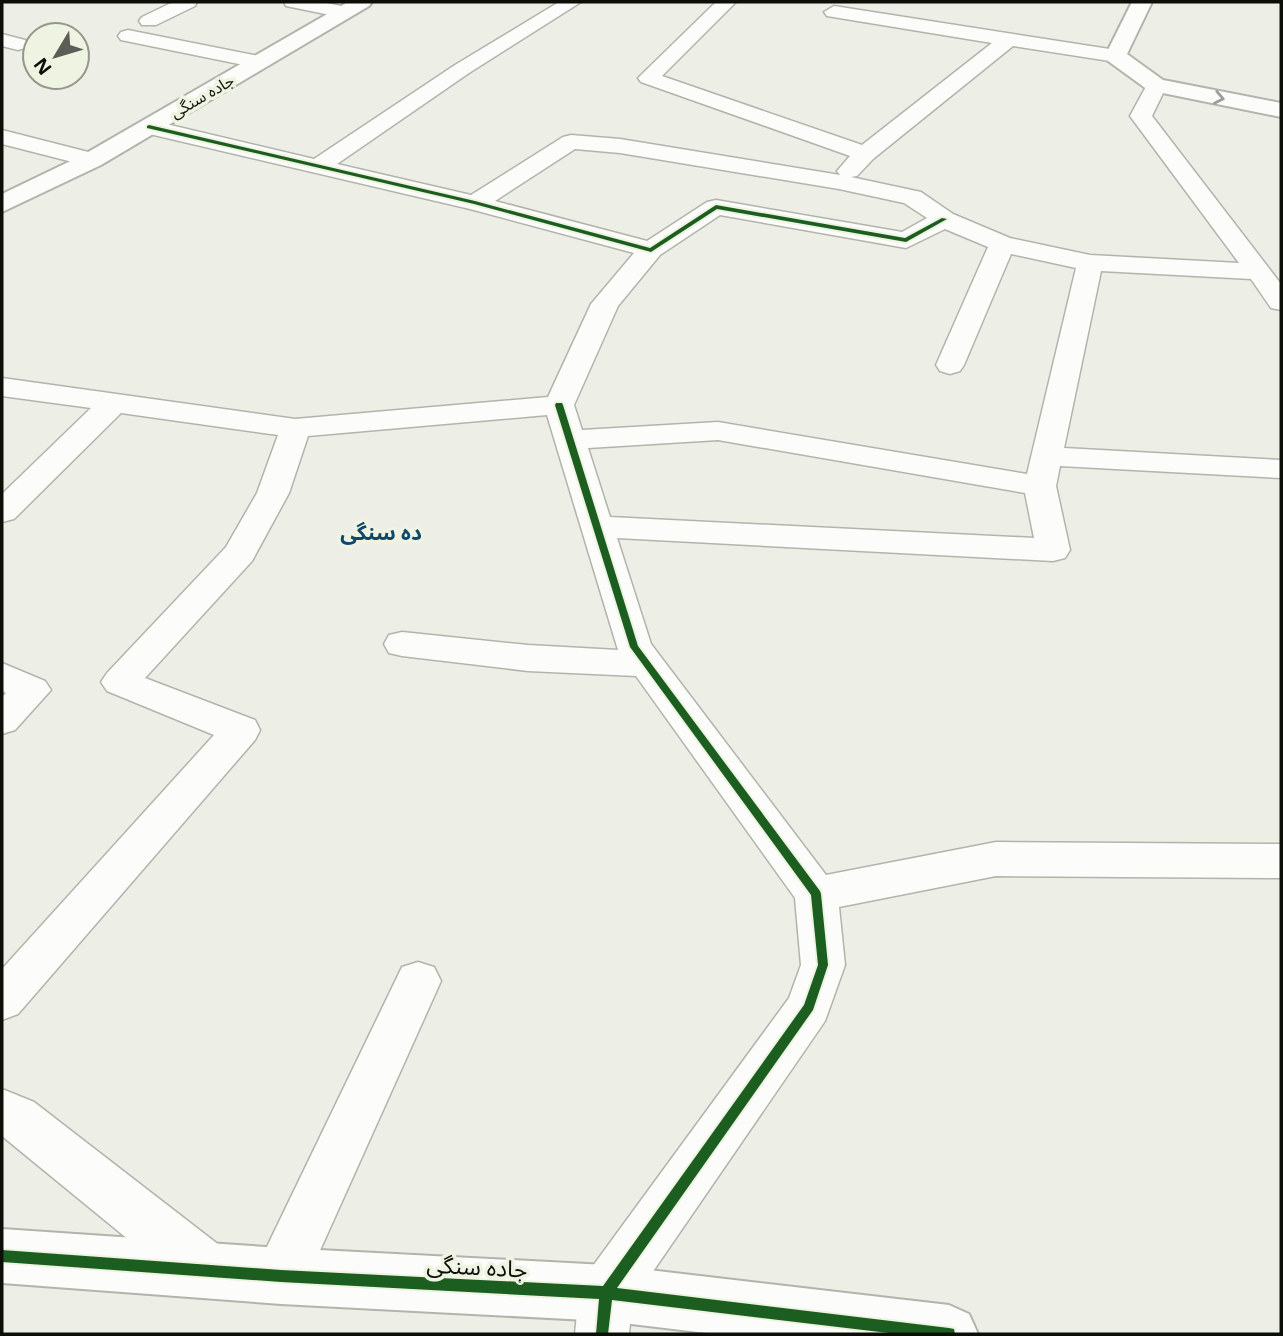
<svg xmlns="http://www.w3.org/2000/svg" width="1283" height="1336" font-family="'Noto Sans','Noto Sans Arabic',sans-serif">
<rect width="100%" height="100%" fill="#edefe6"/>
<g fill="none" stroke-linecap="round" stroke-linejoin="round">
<!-- street casing -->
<g stroke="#b2b4ac" stroke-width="3">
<g id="street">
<polygon points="173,2 197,2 195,6 156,25 142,25 139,21 142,17"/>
<polygon points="284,2 321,2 352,8 355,12 345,18 286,6"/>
<path d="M559,2H581L469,73L337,164L471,195L563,137L571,135L620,139L840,175L837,171L850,156L641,82L638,78L716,2H736L662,76L862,145L992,43L827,16L824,12L834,6L1116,50L1123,52L1126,56L1123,60L1116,62L1013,46L873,159L857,176L851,177L921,192L953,214L1010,238L1090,255L1239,263L1130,116L1149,81H1163L1167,85L1152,116L1281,284V310L1271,308L1251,279L1101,271L1064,448L1281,460V478L1060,466L1056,486L1070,550L1065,558L1053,561L617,538L651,644L826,875L996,842L1281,844V878L996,876L839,907L845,965L825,1021L632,1302L629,1334H575L579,1293L587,1274L789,998L801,965L795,898L636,676L528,671L402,656L389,653L384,644L389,635L402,632L528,645L618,650L547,415L308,436L289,493L252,561L145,678L255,720L260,730L255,740L18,1014L2,1020V969L214,735L107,691L101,682L107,673L226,547L257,493L278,435L121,413L14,519L2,522V494L91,408L2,396V378L295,419L548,397L591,304L634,253L470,209L141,132L138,127L141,122L149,120L314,159L455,65ZM575,149L620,153L839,189L904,203L927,218L902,232L716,200L707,202L647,241L495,201ZM720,215L906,248L945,229L988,247L936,365L940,371L950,374L960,371L964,365L1011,254L1076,268L1027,474L718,422L582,430L574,405L618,306L660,255ZM718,440L1025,493L1034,538L610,517L588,448Z"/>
<polygon points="128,30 259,56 266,58 269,62 266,66 259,68 121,40 118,36 121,32"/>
<polygon points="2,34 25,40 28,44 25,48 18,50 2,46"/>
<polygon points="2,130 100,155 104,160 100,165 92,167 2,144"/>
<polygon points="2,663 45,681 51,690 15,730 2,734 2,697 6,693 2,691"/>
<polygon points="418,962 434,967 441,981 300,1295 281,1303 262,1295 254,1276 262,1257 402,967"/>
<polygon points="2,1089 34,1102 228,1252 235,1271 228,1290 209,1297 190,1290 2,1136"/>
</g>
</g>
<!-- secondary casing -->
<g stroke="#b2b4ac" stroke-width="4">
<g id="secondary">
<polygon points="348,2 372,2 369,6 101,165 2,212 2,194 83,155"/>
<polygon points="1132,2 1152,2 1127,54 1163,80 1281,103 1281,117 1148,90 1108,61 1105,56"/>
<polygon points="2,1229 281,1248 606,1265 949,1305 969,1314 978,1334 715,1334 606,1321 281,1304 2,1283"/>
</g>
</g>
<!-- street -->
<use href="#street" fill="#fcfdfb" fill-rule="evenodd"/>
<!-- secondary -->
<use href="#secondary" fill="#fcfdfb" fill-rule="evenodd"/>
<!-- cycleway casing -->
<g stroke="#eef3e2" stroke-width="4">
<g id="cycleway">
<polygon points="149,125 475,201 650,248 716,205 905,238 942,218 947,219 906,242 717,209 651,252 474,204 147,128 147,126"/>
<polygon points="556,403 562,403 563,405 638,646 820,891 821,894 828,965 813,1010 617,1288 949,1328 954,1329 955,1334 897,1334 612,1300 608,1334 596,1334 599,1299 281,1282 2,1262 2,1250 281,1270 603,1286 804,1005 818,965 811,895 630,647 555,405"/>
</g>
</g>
<!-- cycleway -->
<use href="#cycleway" fill="#1b5e20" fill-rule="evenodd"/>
</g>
<!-- one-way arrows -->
<defs><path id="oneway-chevron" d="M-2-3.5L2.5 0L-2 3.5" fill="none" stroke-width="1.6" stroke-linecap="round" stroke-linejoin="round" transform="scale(1.75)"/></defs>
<use stroke="#9c9d9a" href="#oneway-chevron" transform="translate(1219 98) rotate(11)"/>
<g text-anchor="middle" stroke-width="7" stroke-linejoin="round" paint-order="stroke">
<!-- far-street labels -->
<g font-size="16" fill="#0c0e08" stroke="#eef3e2">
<text transform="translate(202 96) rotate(-30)" y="6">جاده سنگی</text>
</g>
<!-- neighbourhood labels -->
<g font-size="21" font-weight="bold" fill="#10486a" stroke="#eef3e2">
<text x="381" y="540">ده سنگی</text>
</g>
<!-- near-street labels -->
<g font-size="23" fill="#0c0e08" stroke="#eef3e2">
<text transform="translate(477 1267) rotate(3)" y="8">جاده سنگی</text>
</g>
</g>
<!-- border -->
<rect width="1283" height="1336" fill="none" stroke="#0c0e08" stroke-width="7"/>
<!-- north arrow -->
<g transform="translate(56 56) rotate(232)"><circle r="33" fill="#eef3e2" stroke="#94978b" stroke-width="2"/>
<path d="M0-5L12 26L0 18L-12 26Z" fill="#5b5d56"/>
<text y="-10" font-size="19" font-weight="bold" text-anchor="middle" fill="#0c0e08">N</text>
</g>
</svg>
